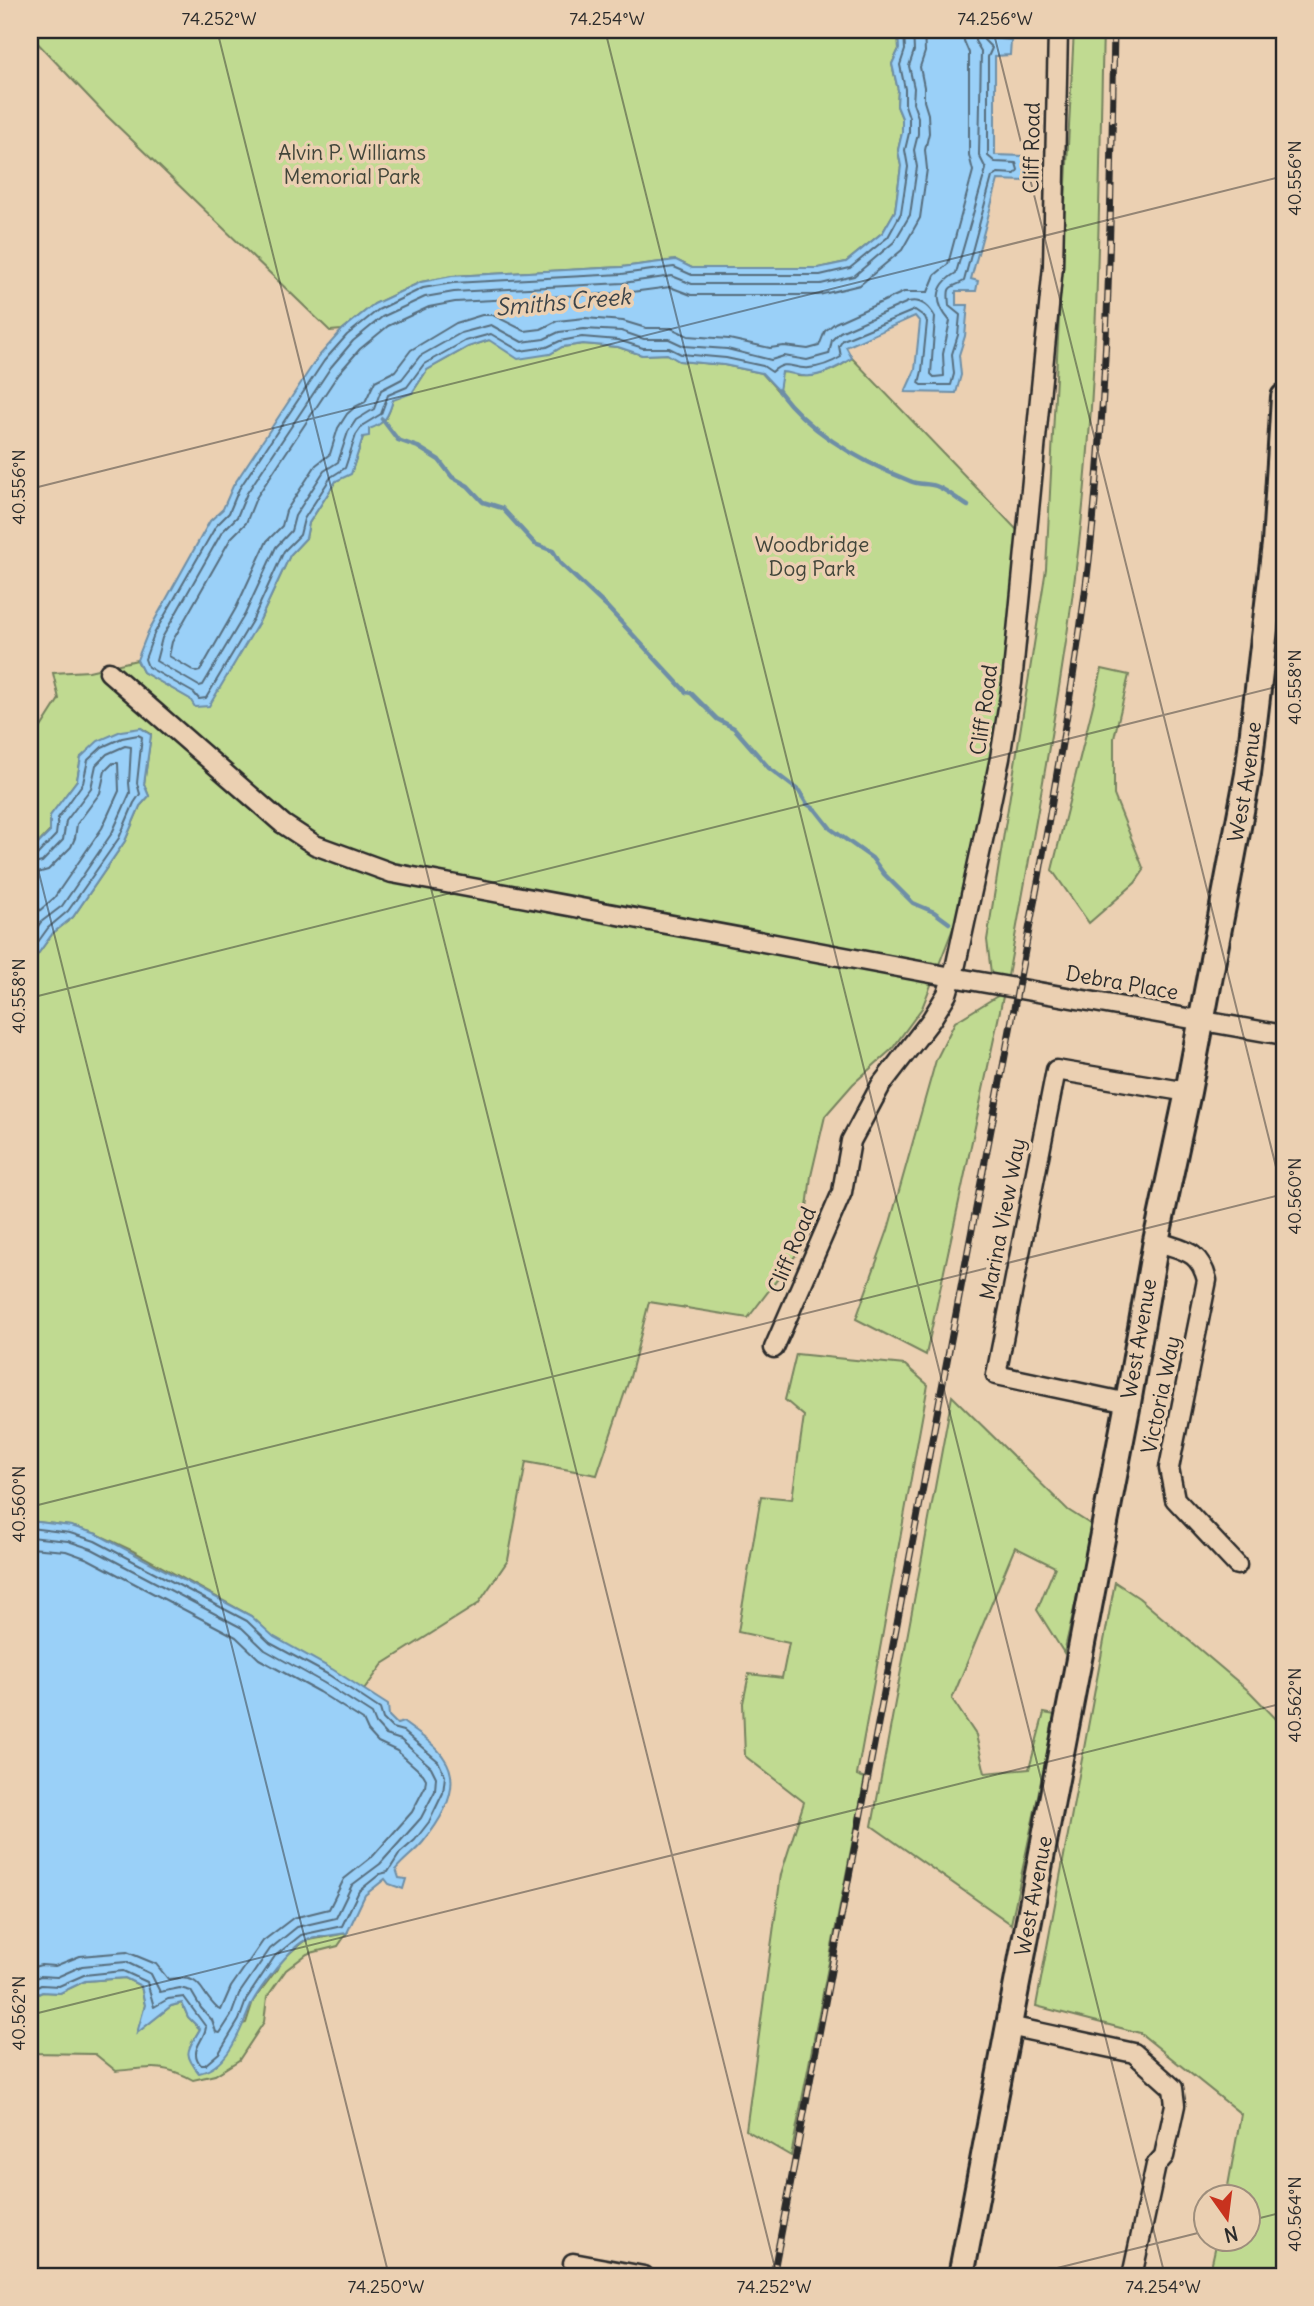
<svg xmlns="http://www.w3.org/2000/svg" width="1314" height="2306" font-family="Delius,sans-serif">
<rect width="100%" height="100%" fill="#ebd0b2"/>
<filter id="ink" filterUnits="userSpaceOnUse"><feTurbulence type="fractalNoise" baseFrequency=".0143" numOctaves="2"/><feDisplacementMap in="SourceGraphic" scale="14" xChannelSelector="R" yChannelSelector="G"/><feConvolveMatrix kernelMatrix="1 2 1 2 8 2 1 2 1" color-interpolation-filters="sRGB"/></filter>
<g filter="url(#ink)">
<!-- green -->
<g fill="#c0da91" stroke="#76825e" stroke-width="2">
<polygon points="30,30 898,30 899,49 892,64 898,90 897,106 902,118 902,133 898,150 901,166 895,211 883,232 846,262 818,268 692,268 676,260 622,267 452,276 421,282 374,304 342,330 330,331 106,115 30,35"/>
<path d="M1074,30H1103C1099,182 1099,333 1085,485C1070,652 1036,817 1007,982L991,973L987,940L1046,569Z"/>
<path d="M489,340L550,354L562,347L583,344L618,347L642,355L668,354L679,361L724,365L762,373L778,391L782,372L797,373L798,376C817,378 838,369 852,358L1018,531L1008,682L968,883L957,918L922,1008L892,1049L853,1084L825,1116L811,1176L802,1247L748,1318L649,1302L630,1377L597,1475L526,1462L508,1560L478,1604L383,1664L364,1690L273,1637L251,1616L133,1551L97,1534L71,1526L30,1521V965L53,933L73,917L125,841L140,806L149,796L144,784L151,734L141,728L81,757L77,780L50,816V831L30,852V738L38,732L59,699L53,673L89,671L137,660L143,672L191,699L231,669L250,634L259,622L290,555L306,538L309,523L336,481L351,473L363,437L369,428C386,424 389,415 393,399L412,393L427,370L468,347Z"/>
<polygon points="1102,669 1129,675 1114,738 1114,795 1144,870 1135,883 1089,923 1052,870"/>
<polygon points="1004,992 926,1355 856,1319 888,1230 936,1060 955,1022"/>
<polygon points="796,1354 905,1365 928,1385 857,1775 865,1778 791,2156 746,2130 781,1874 804,1802 745,1756 743,1703 749,1674 782,1678 789,1643 738,1632 761,1496 792,1499 804,1416 785,1400"/>
<polygon points="952,1396 1068,1510 1093,1526 1064,1653 1037,1610 1055,1567 1015,1547 952,1699 976,1735 985,1773 1029,1769 1044,1713 1055,1715 1011,1924 872,1826"/>
<polygon points="1115,1582 1139,1598 1250,1692 1284,1727 1284,2276 1209,2276 1217,2240 1248,2240 1248,2198 1226,2197 1241,2114 1140,2033 1036,2006"/>
<path d="M347,1933L338,1946L307,1954L286,1970L267,1997L264,2022L239,2060L215,2075L193,2080C163,2063 149,2068 116,2071L95,2054L30,2053V1998L42,1992L60,1993L85,1981L125,1978L141,1986L145,2005L138,2032L171,2006L182,2003L188,2017L200,2029L193,2041L246,2023L253,2001L277,1969L280,1961L304,1941Z"/>
</g>
<!-- water -->
<g fill="#9ad0f8" stroke="#6e8ea6" stroke-width="2">
<path d="M898,30H990V38L1011,40L1010,55L995,56V155L1025,156L1026,181L998,180L971,279L978,281L976,291H956V305H968L965,336L959,355L961,375L956,393L905,392L915,370L920,322L915,316L846,347L852,358C841,366 819,378 804,376C797,376 790,372 782,372L779,391L762,373L724,365L679,361L667,354L642,355L618,347L583,344L562,347L550,354L518,359L489,340L468,347L427,370L412,393L393,400C389,415 385,424 369,429V436L363,437L351,474L336,481L309,523L306,538L290,555L259,622L209,706L195,707L190,699L143,672L137,660L148,632L210,521L223,509L233,486L318,357L342,330L374,304L421,282L452,276L622,267L676,260L692,268H818L846,262L883,232L895,211L901,166L898,150L902,133V118L897,106L898,90L892,64L899,49Z"/>
<polygon points="141,728 151,735 144,784 149,796 140,806 125,841 73,917 53,933 30,965 30,852 50,832 50,816 77,780 81,757 98,741 121,731"/>
<path d="M30,1521L71,1526L97,1534L251,1616L274,1637L332,1669L388,1705L389,1716L397,1724L403,1722C417,1733 435,1744 444,1758C463,1785 441,1820 423,1842C415,1852 404,1859 396,1869L399,1878L406,1879L403,1889L389,1884L385,1879L365,1895L347,1933C334,1935 317,1936 304,1941C290,1948 260,1988 252,2003C241,2027 230,2067 199,2073C181,2052 189,2049 200,2029L188,2017L182,2003L171,2006L137,2033L145,2005L141,1986L125,1978L85,1981L60,1993L42,1992L30,1998Z"/>
</g>
<g fill="none" stroke-linecap="round" stroke-linejoin="round">
<!-- shore -->
<g stroke="#576d7d" stroke-width="2">
<path d="M904,30L905,50L900,65L905,89V105L909,117V133L905,150L908,167L901,213L888,237L850,268L820,275H692L674,267L622,274L453,283L423,288L378,310L347,335L324,361L239,489L229,513L216,526L154,634L145,659L148,667L194,693L199,699L206,698L253,619L284,551L300,535L304,519L331,477L345,468L356,435L363,425L381,414L388,395L407,387L424,364L465,341L491,334L520,351L547,347L560,341L582,337L618,340L643,348H669L681,354L726,358L763,366L772,372C787,358 793,370 809,368C820,367 831,363 841,357L839,346L843,340L915,310L925,317L927,322L922,371L919,383L922,385H951L954,374L952,354L958,335L960,315L949,306C947,283 949,290 964,281L992,177L998,173L1015,174L1018,170L1016,163L995,162L988,156V57L992,48L984,40L983,30"/>
<path d="M913,30L914,51L909,66L914,88L913,103L918,117V134L914,150L917,167L910,215L894,242L854,276L821,284H692L672,276L623,283L454,292L425,297L382,317L353,341L331,367L247,493L237,517L222,532L162,638L156,661L199,686L203,685L245,614L276,547L291,531L295,516L324,471L338,462L348,432L356,420L374,409L381,390L402,379L420,356L461,333L491,325L522,342L544,339L559,332L584,329L621,331L644,339H669L684,346L727,349L771,360L784,356L807,360L829,354L832,340L840,332L908,302C920,299 929,306 935,317L931,374L934,377L944,376L943,354L950,321C934,303 934,286 956,273L986,169L979,155L981,51L975,41V30"/>
<polyline points="924,30 925,52 920,67 924,87 924,101 928,114 929,133 925,150 927,169 920,218 902,250 860,285 819,295 691,295 670,287 624,293 455,302 429,307 388,326 360,349 339,373 256,498 246,523 231,538 172,642 169,656 196,672 200,671 236,608 267,541 282,526 286,511 316,465 330,454 338,428 347,414 355,407 365,402 375,381 395,371 411,350 456,323 482,315 493,315 525,331 541,329 557,321 585,318 623,321 646,328 671,328 688,336 729,339 770,348 784,346 808,349 819,346 825,331 835,323 904,292 928,292 935,275 948,264 973,171 969,155 969,53 964,41 964,30"/>
<polyline points="30,856 37,855 56,835 58,818 83,783 88,760 102,747 122,738 138,735 142,737 137,783 140,794 134,803 119,838 68,911 48,928 30,953"/>
<polyline points="30,865 42,862 63,840 66,821 91,788 96,765 107,754 125,746 131,747 129,783 130,793 112,833 62,906 41,922 30,938"/>
<polyline points="30,875 48,870 71,847 75,838 77,824 100,793 105,771 113,763 118,763 119,791 102,828 54,898 30,919"/>
<path d="M30,1528L70,1533L95,1541L247,1621L270,1643L329,1675L380,1709L383,1719L392,1728L403,1731L438,1761L445,1776L443,1793L429,1822L415,1840L400,1853L388,1872L380,1874L359,1891L342,1926L301,1935L275,1956L247,1998L239,2020L219,2053L205,2065H201C188,2050 204,2042 206,2027L184,1997L168,1999L154,2007L147,1982L123,1971L84,1975L59,1986L41,1985L30,1991"/>
<polyline points="30,1537 68,1541 92,1549 242,1628 265,1650 324,1683 372,1714 376,1724 386,1735 401,1740 431,1767 436,1777 435,1791 421,1818 380,1864 352,1885 336,1918 297,1927 270,1949 239,1994 231,2016 220,2033 216,2032 212,2020 201,2008 191,1991 180,1988 160,1992 151,1974 126,1962 82,1966 57,1977 40,1976 30,1981"/>
<path d="M30,1548L66,1551L88,1559L236,1637L259,1659L319,1692L363,1720L368,1731L378,1742L397,1751L423,1774L426,1779L425,1787L412,1812L373,1856L344,1879L329,1909L293,1918L263,1941L231,1987L221,2010L218,2009C196,1989 206,1975 168,1979L156,1964L127,1952L80,1956L55,1966L41,1965L30,1968"/>
</g>
<!-- stream -->
<g stroke="#6e8ea6" stroke-width="4.5">
<path d="M779,391C810,433 862,462 910,481C918,485 928,483 936,486C947,490 958,500 968,506"/>
<polyline points="382,419 398,440 418,447 439,460 452,477 468,486 483,502 502,508 535,544 553,551 560,563 608,608 686,692 691,693 717,719 734,728 769,768 799,791 807,804 816,810 831,829 872,858 884,874 913,903 934,912 949,923"/>
</g>
<!-- street casing -->
<g stroke="#2b2b2b" stroke-width="23">
<g id="street">
<polyline points="109,672 283,824 315,845 392,873 952,977 1284,1035"/>
<path d="M1156,1241C1183,1251 1199,1249 1207,1280L1169,1468L1175,1499L1237,1565"/>
<polyline points="774,1348 842,1192 851,1141 881,1085 931,1020 947,994 956,964 986,826 1000,758 1012,683 1053,266 1058,30"/>
<polyline points="1128,1403 996,1375 1056,1070 1188,1092"/>
<polyline points="1009,2026 1134,2053 1173,2088 1175,2105 1164,2156 1156,2165 1132,2276"/>
<polyline points="573,2263 644,2276"/>
</g>
</g>
<!-- secondary casing -->
<g stroke="#2b2b2b" stroke-width="30">
<g id="secondary">
<path id="s1" d="M961,2276L1128,1403L1156,1241L1188,1092L1248,774L1275,544L1284,397"/>
</g>
</g>
<!-- street -->
<use href="#street" stroke="#ebd0b2" stroke-width="18"/>
<!-- secondary -->
<use href="#secondary" stroke="#ebd0b2" stroke-width="24"/>
<!-- rail casing -->
<g stroke="#2b2b2b" stroke-width="7">
<path id="rail" d="M773,2276L1039,877C1058,766 1079,655 1091,542C1109,372 1111,201 1114,30"/>
</g>
<!-- rail -->
<use href="#rail" stroke="#ebd0b2" stroke-width="4.5" stroke-dasharray="13" stroke-linecap="butt"/>
</g>
</g>
<!-- ticks -->
<path fill="none" stroke="#2b2b2b" stroke-width="2" stroke-opacity="0.45" d="M217,30L777,2276M605,30L1165,2276M993,30L1284,1199M30,489L1284,176M30,837L389,2276M30,998L1284,685M30,1507L1284,1194M30,2015L1284,1703M1248,2221L1284,2212M1025,2276L1206,2231"/>
<g text-anchor="middle" stroke-width="7" stroke-linejoin="round" paint-order="stroke">
<!-- street labels -->
<g font-size="21" fill="#2b2b2b" stroke="#ebd0b2">
<text transform="translate(1032 148) rotate(-89)" y="7">Cliff Road</text>
<text transform="translate(984 710) rotate(-82)" y="7">Cliff Road</text>
<text dy="7" stroke="none"><textPath href="#s1" startOffset="1521">West Avenue</textPath></text>
<text transform="translate(1122 983) rotate(10)" y="7">Debra Place</text>
<text transform="translate(1003 1219) rotate(-79)" y="7">Marina View Way</text>
<text transform="translate(792 1250) rotate(-67)" y="7">Cliff Road</text>
<text dy="7" stroke="none"><textPath href="#s1" startOffset="954">West Avenue</textPath></text>
<text transform="translate(1161 1395) rotate(-78)" y="7">Victoria Way</text>
<text dy="7" stroke="none"><textPath href="#s1" startOffset="387">West Avenue</textPath></text>
</g>
<!-- park labels -->
<g font-size="21" fill="#41453a" stroke="#ebd0b2">
<text x="352" y="160">Alvin P. Williams<tspan x="352" dy="24">Memorial Park</tspan></text>
<text x="812" y="552">Woodbridge<tspan x="812" dy="24">Dog Park</tspan></text>
</g>
<!-- water labels -->
<g font-size="23" font-style="italic" fill="#3c444a" stroke="#ebd0b2">
<text transform="translate(563 302) rotate(-5)" y="8">Smiths Creek</text>
</g>
</g>
<!-- margin -->
<rect width="1314" height="2306" fill="none" stroke="#ebd0b2" stroke-width="77"/>
<!-- north arrow -->
<g transform="translate(1227 2218) rotate(166)"><circle r="33" fill="#ebd0b2" stroke="#9e8e7c" stroke-width="2"/>
<path d="M0-5L12 26L0 18L-12 26Z" fill="#c8321e"/>
<text y="-10" font-size="19" font-weight="bold" text-anchor="middle" fill="#2b2b2b">N</text>
</g>
<rect x="38" y="38" width="1238" height="2230" fill="none" stroke="#2b2b2b" stroke-width="2.5"/>
<g font-size="18" text-anchor="middle" fill="#2b2b2b">
<text x="219" y="25">74.252°W</text>
<text x="607" y="25">74.254°W</text>
<text x="995" y="25">74.256°W</text>
<text transform="translate(1295 178) rotate(-90)" y="6">40.556°N</text>
<text transform="translate(19 487) rotate(-90)" y="6">40.556°N</text>
<text transform="translate(1295 687) rotate(-90)" y="6">40.558°N</text>
<text transform="translate(19 996) rotate(-90)" y="6">40.558°N</text>
<text transform="translate(1295 1196) rotate(-90)" y="6">40.560°N</text>
<text transform="translate(19 1504) rotate(-90)" y="6">40.560°N</text>
<text transform="translate(1295 1705) rotate(-90)" y="6">40.562°N</text>
<text transform="translate(19 2013) rotate(-90)" y="6">40.562°N</text>
<text transform="translate(1295 2214) rotate(-90)" y="6">40.564°N</text>
<text x="386" y="2293">74.250°W</text>
<text x="774" y="2293">74.252°W</text>
<text x="1163" y="2293">74.254°W</text>
</g>
</svg>
